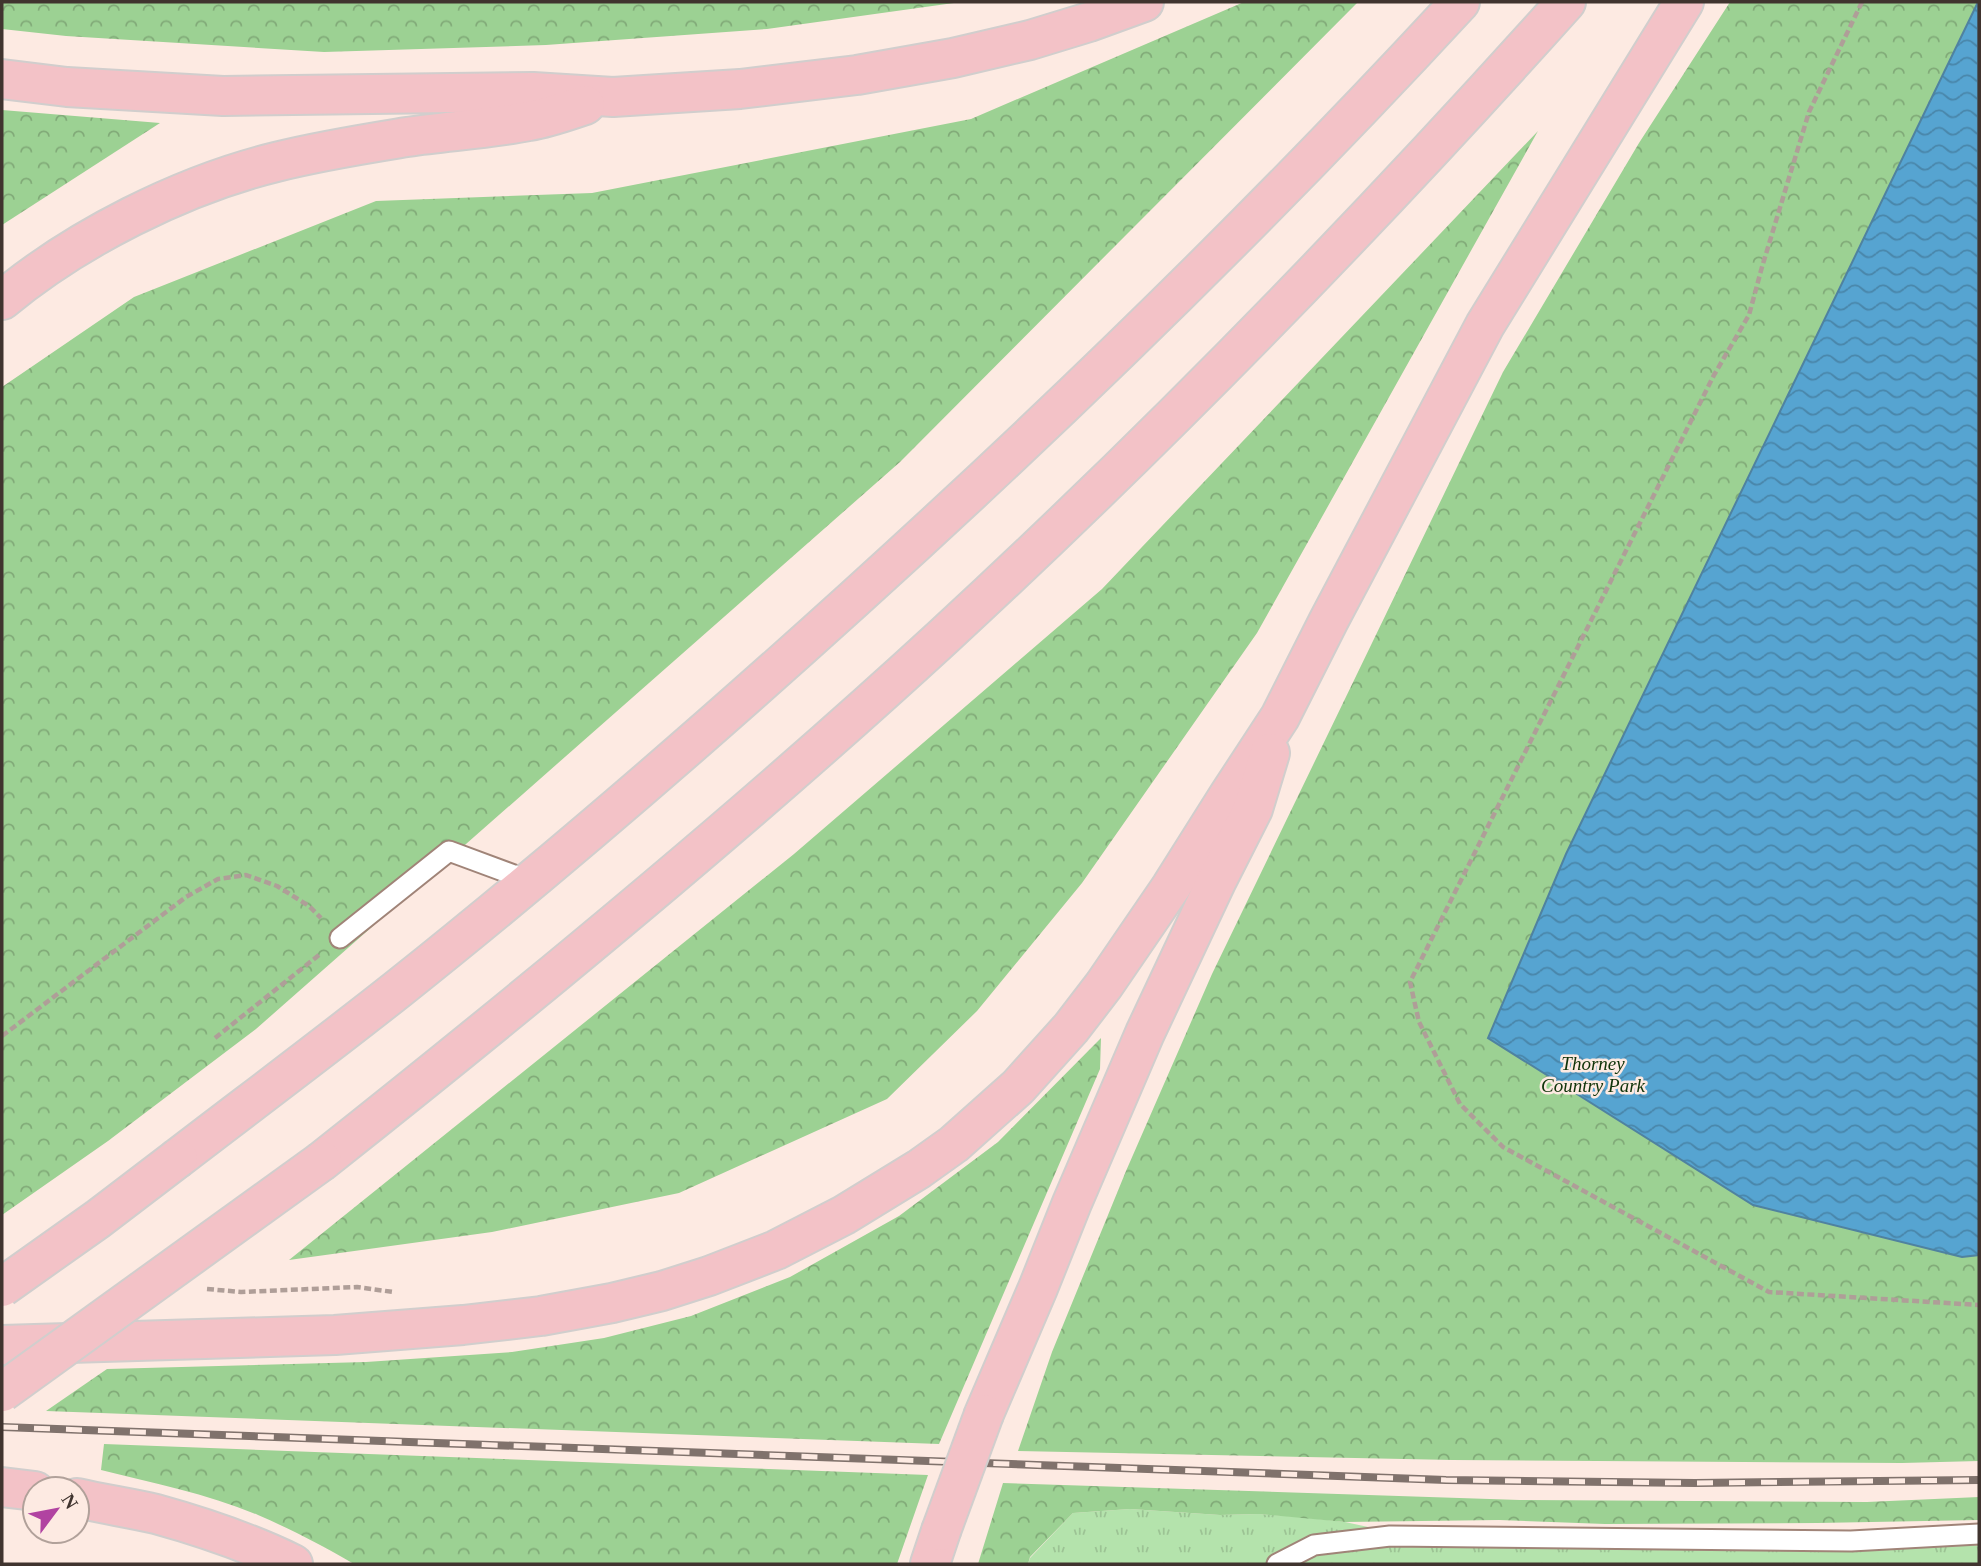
<svg xmlns="http://www.w3.org/2000/svg" width="1981" height="1566" font-family="Georgia,serif">
<defs>
<pattern id="grass-tufts" width="24" height="20" patternUnits="userSpaceOnUse" patternTransform="scale(1.75)"><rect width="24" height="20" fill="#b4e3ac"/><path d="M3 7l-1-3M5 7V3M7 7l1-3M15 17l-1-3M17 17v-4M19 17l1-3" fill="none" stroke="#9cc394"/></pattern>
<pattern id="forest-crowns" width="20" height="18" patternUnits="userSpaceOnUse" patternTransform="scale(1.75)"><rect width="20" height="18" fill="#9cd193"/><path d="M2 6a3 3 0 1 1 6 0M12 15a3 3 0 1 1 6 0" fill="none" stroke="#81aa78"/></pattern>
<pattern id="water-waves" width="16" height="10" patternUnits="userSpaceOnUse" patternTransform="scale(1.75)"><rect width="16" height="10" fill="#56a4d1"/><path d="M0 5q4-4 8 0t8 0" fill="none" stroke="#4986aa"/></pattern>
</defs>
<rect width="100%" height="100%" fill="#fdeae2"/>
<!-- grass -->
<polygon fill="url(#grass-tufts)" points="1130,1509 1220,1515 1259,1514 1300,1517 1345,1522 1410,1536 1846,1552 1979,1545 1979,1564 1028,1564 1030,1558 1073,1513"/>
<!-- forest -->
<g fill="url(#forest-crowns)">
<polygon points="2,2 961,2 767,29 546,45 324,52 66,36 2,29"/>
<polygon points="1244,2 1358,2 900,462 256,1029 108,1141 2,1215 2,387 134,297 376,201 592,193 971,119"/>
<polygon points="1730,2 1978,2 1566,854 1488,1038 1961,1257 1979,1255 1979,1461 1902,1463 1452,1460 1018,1451 1052,1352 1126,1171 1212,974 1503,372 1639,143"/>
<polygon points="2,110 160,123 2,225"/>
<polygon points="1538,131 1257,633 1082,883 977,1011 887,1099 679,1193 492,1232 289,1260 794,854 1102,589"/>
<polygon points="1101,1038 1100,1069 939,1444 46,1411 107,1369 366,1362 512,1352 604,1338 691,1316 790,1277 899,1216 998,1142"/>
<path d="M104,1444L928,1475L897,1564H354C324,1546 290,1529 258,1515C208,1494 153,1483 101,1470Z"/>
<polygon points="1003,1483 1520,1500 1867,1502 1979,1497 1979,1520 1818,1523 1605,1524 1499,1520 1345,1522 1259,1514 1220,1515 1130,1509 1073,1513 1030,1557 1028,1564 978,1564"/>
</g>
<!-- water -->
<polygon fill="url(#water-waves)" stroke="#4f82a0" stroke-width="2" points="1978,2 1979,1255 1962,1257 1753,1205 1488,1038 1566,854"/>
<g fill="none" stroke-linecap="round" stroke-linejoin="round">
<!-- service casing -->
<g stroke="#a08478" stroke-width="23">
<g id="service">
<polyline points="340,938 449,851 530,881"/>
<polyline points="1277,1564 1314,1545 1390,1536 1851,1541 1979,1534"/>
</g>
</g>
<!-- motorway casing -->
<g stroke="#d1cecd" stroke-width="42">
<g id="motorway">
<polyline points="2,79 67,87 223,96 533,92 613,97 740,89 857,75 953,58 1030,40 1089,22 1144,2"/>
<path d="M2,300C77,238 182,185 276,162C319,151 364,144 407,137C448,131 489,129 529,121C548,118 567,111 585,105"/>
<path d="M178,1158C251,1102 326,1046 398,989C555,864 706,733 854,599C1064,409 1268,210 1460,2"/>
<path d="M322,1161C534,993 744,820 943,637C1161,436 1368,223 1566,2"/>
<polyline points="2,1345 335,1335 463,1325 541,1316 612,1303 662,1291 709,1276 776,1250 844,1215 919,1169 954,1144 1018,1087 1071,1028 1104,985 1171,887 1229,795 1280,717 1329,620 1485,325 1684,2"/>
<polyline points="984,1414 1038,1288 1072,1203 1145,1033 1216,882 1253,809 1270,753"/>
<polyline points="2,1487 35,1491"/>
<path d="M77,1498C103,1504 130,1508 156,1514C203,1527 250,1543 293,1564"/>
<polyline points="930,1564 941,1531"/>
</g>
</g>
<!-- path -->
<g stroke="#af9e98" stroke-width="4.5" stroke-dasharray="7 3.5" stroke-linecap="butt">
<polyline points="1862,2 1809,112 1762,267 1749,315 1714,375 1410,982 1419,1022 1460,1104 1503,1147 1769,1292 1979,1305"/>
<polyline points="2,1036 186,897 218,879 246,875 277,886 309,906 321,918"/>
<polyline points="215,1038 319,955"/>
<polyline points="207,1289 241,1292 357,1287 393,1292"/>
</g>
<!-- service -->
<use href="#service" stroke="#fff" stroke-width="19"/>
<!-- motorway -->
<use href="#motorway" stroke="#f3c2c7" stroke-width="38"/>
<!-- rail casing -->
<g stroke="#80726c" stroke-width="8">
<polyline id="rail" points="2,1427 1446,1480 1695,1483 1979,1480"/>
</g>
<!-- rail -->
<use href="#rail" stroke="#fdeae2" stroke-width="5" stroke-dasharray="16" stroke-linecap="butt"/>
<!-- motorway-bridge casing -->
<g stroke="#d1cecd" stroke-width="42" stroke-linecap="butt">
<g id="motorway-bridge">
<polyline points="2,1287 98,1219 178,1158"/>
<polyline points="2,1392 322,1161"/>
<polyline points="941,1531 984,1414"/>
</g>
</g>
<!-- motorway-bridge -->
<use href="#motorway-bridge" stroke="#f3c2c7" stroke-width="38"/>
</g>
<g text-anchor="middle" stroke-width="5" stroke-linejoin="round" paint-order="stroke">
<!-- park labels -->
<g font-size="19" font-style="italic" fill="#0f3309" stroke="#fdeae2">
<text x="1593" y="1070">Thorney<tspan x="1593" dy="22">Country Park</tspan></text>
</g>
</g>
<!-- border -->
<rect width="1981" height="1566" fill="none" stroke="#40342f" stroke-width="7"/>
<!-- north arrow -->
<g transform="translate(56 1510) rotate(58)"><circle r="33" fill="#fdeae2" stroke="#b1a19a" stroke-width="2"/>
<path d="M0-5L12 26L0 18L-12 26Z" fill="#b143a1"/>
<text y="-10" font-size="19" font-weight="bold" text-anchor="middle" fill="#40342f">N</text>
</g>
</svg>
